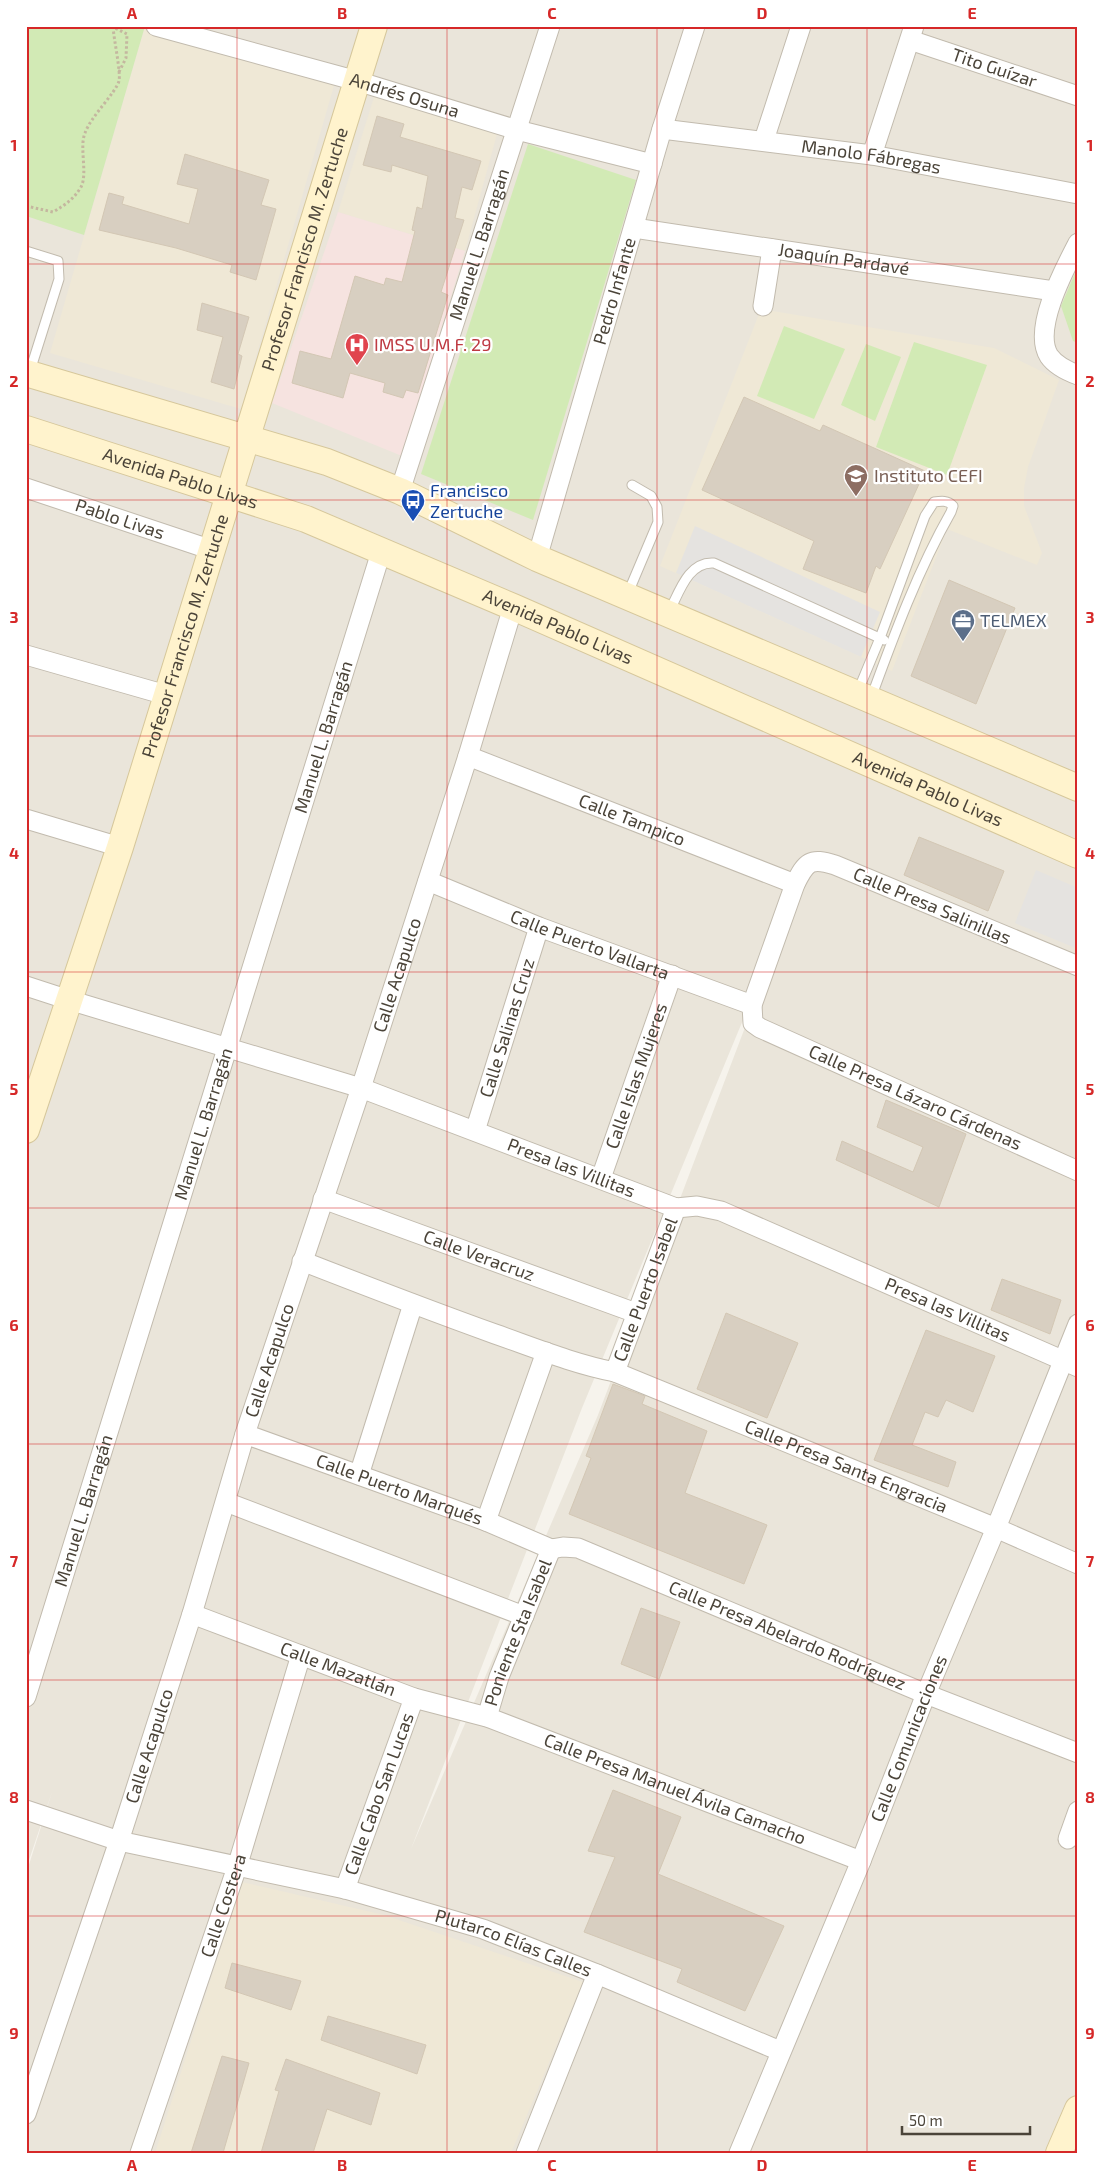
<svg xmlns="http://www.w3.org/2000/svg" width="1104" height="2179" font-family="'Exo 2',sans-serif">
<rect width="100%" height="100%" fill="#f6f3ec"/>
<!-- residential -->
<path fill="#eae5da" fill-rule="evenodd" d="M26,26H1078V2153H26V1874L52,1792L26,1869ZM799,885L598,1415L411,1849L582,1408Z"/>
<!-- education -->
<g fill="#efe8d6">
<polygon points="145,26 335,82 241,409 50,353"/>
<polygon points="375,94 497,134 465,251 338,212"/>
<polygon points="761,309 994,348 1059,380 1028,467 1024,488 1024,506 1042,553 1037,565 947,529 892,671 660,566"/>
<polygon points="242,1882 384,1915 583,1982 511,2153 155,2153"/>
</g>
<!-- medical -->
<polygon fill="#f6e3e0" points="338,212 465,251 402,456 272,403"/>
<!-- green -->
<g fill="#d2eab5">
<polygon points="26,26 145,26 84,235 26,216"/>
<polygon points="528,144 636,180 533,520 421,474"/>
<polygon points="1078,266 1078,343 1073,341 1061,306"/>
<polygon points="784,326 845,349 814,419 757,396"/>
<polygon points="914,342 987,365 947,475 876,447"/>
<polygon points="866,344 901,357 875,421 841,405"/>
</g>
<!-- parking -->
<g fill="#e5e3e0">
<polygon points="695,526 880,612 861,657 676,573"/>
<polygon points="1036,870 1078,888 1078,949 1015,923"/>
</g>
<!-- building -->
<g fill="#d8cfc1" stroke="#d3c7b4">
<polygon points="377,116 404,124 400,137 481,161 472,190 462,187 455,218 464,220 441,292 448,295 418,393 406,390 403,398 383,392 385,383 350,373 343,398 292,383 300,351 331,359 355,276 384,285 386,278 402,282 415,231 412,230 417,207 422,209 428,176 392,165 391,172 363,165"/>
<polygon points="185,154 269,180 261,205 276,209 256,280 230,272 232,265 176,248 99,230 109,193 124,197 122,204 189,224 198,189 177,184"/>
<polygon points="202,303 249,317 238,354 242,356 234,389 211,382 223,337 197,330"/>
<polygon points="744,397 820,431 823,425 925,471 880,569 876,566 866,593 803,569 814,541 702,490"/>
<polygon points="949,580 1015,608 976,704 911,676"/>
<polygon points="919,837 1004,871 988,911 904,875"/>
<polygon points="886,1100 966,1134 939,1207 836,1160 842,1141 913,1172 923,1147 877,1127"/>
<polygon points="1002,1279 1061,1300 1050,1334 991,1310"/>
<polygon points="726,1313 798,1343 767,1418 697,1389"/>
<polygon points="926,1330 995,1356 973,1412 946,1400 938,1417 925,1412 912,1445 956,1462 948,1487 874,1460"/>
<polygon points="613,1384 645,1396 642,1404 707,1431 685,1493 767,1525 744,1584 569,1514 591,1458 586,1456"/>
<polygon points="641,1608 680,1622 659,1679 621,1664"/>
<polygon points="613,1790 681,1817 658,1874 784,1926 745,2011 677,1982 682,1969 584,1932 615,1857 588,1851"/>
<polygon points="232,1963 301,1981 291,2010 225,1988"/>
<polygon points="328,2016 426,2045 417,2074 321,2040"/>
<polygon points="222,2056 249,2063 223,2153 191,2153"/>
<polygon points="286,2059 380,2093 371,2125 327,2109 313,2153 261,2153 279,2091 275,2090"/>
</g>
<g fill="none" stroke-linecap="round" stroke-linejoin="round">
<!-- lane casing -->
<g stroke="#c2bbae" stroke-width="11">
<g id="lane">
<polyline points="26,251 58,261 59,279 30,371"/>
<polyline points="628,593 658,522 657,507 651,496 632,485"/>
<path d="M669,612C679,593 688,561 714,563L884,640"/>
<path d="M858,691L880,638L925,516L934,502C941,501 948,500 953,506L951,512C918,570 894,635 871,698"/>
</g>
</g>
<!-- street casing -->
<g stroke="#c2bbae" stroke-width="21">
<g id="street">
<path id="s1" d="M156,26L357,81L517,130L652,164"/>
<path id="s2" d="M910,40L1078,96"/>
<path id="s3" d="M662,129L872,155L1078,194"/>
<polyline points="764,140 801,26"/>
<polyline points="872,155 914,26"/>
<path id="s4" d="M634,228L1054,291"/>
<path d="M1078,243C1065,268 1032,329 1049,356C1056,366 1067,371 1078,375"/>
<polyline points="763,306 772,249"/>
<path id="s5" d="M26,488L212,550"/>
<path id="s6" d="M400,491L550,26"/>
<path id="s7" d="M537,558L662,129L695,26"/>
<polyline points="26,655 166,695"/>
<path id="s8" d="M468,756L795,884"/>
<polyline points="26,819 120,847"/>
<path id="s9" d="M428,881L539,927L752,1005"/>
<path id="s10" d="M1078,966L835,865C810,857 806,862 795,884L752,1005L753,1023L760,1028L1078,1171"/>
<path id="s11" d="M26,986L69,1000L361,1088L676,1208L697,1206L721,1211L1078,1367"/>
<path id="s12" d="M475,1131L539,927"/>
<path id="s13" d="M601,1178L672,975"/>
<path id="s14" d="M323,1199L636,1313"/>
<path id="s15" d="M302,1261C366,1286 431,1311 495,1334C535,1348 574,1364 615,1372L996,1528L1078,1564"/>
<path id="s16" d="M615,1372L676,1208"/>
<path id="s17" d="M245,1434L486,1521L551,1549"/>
<polyline points="359,1475 413,1304"/>
<polyline points="226,1502 524,1616"/>
<polyline points="486,1521 546,1352"/>
<path id="s18" d="M551,1549L563,1547L578,1548L926,1694L1078,1753"/>
<path id="s19" d="M192,1614L414,1698L487,1717L861,1861"/>
<path id="s20" d="M26,1697L381,552"/>
<path id="s21" d="M487,1717L499,1677L551,1549"/>
<path id="s22" d="M26,1810L119,1841L345,1889L483,1929L597,1974L780,2051"/>
<polyline points="1068,1839 1078,1811"/>
<path id="s23" d="M345,1889L414,1698"/>
<path id="s24" d="M26,2114L119,1841L192,1614L245,1434L361,1088L468,756L513,607"/>
<path id="s25" d="M140,2153L237,1867L301,1655"/>
<polyline points="526,2153 597,1974"/>
<path id="s26" d="M739,2153L861,1861L926,1694L996,1528L1078,1324"/>
</g>
</g>
<!-- secondary casing -->
<g stroke="#d6c79b" stroke-width="28">
<g id="secondary">
<polyline points="26,373 327,462 400,491 537,558 1078,788"/>
<path id="s27" d="M26,429L306,519L513,607L1078,855"/>
<path id="s28" d="M26,1130L120,847L374,26"/>
<polyline points="1059,2153 1078,2109"/>
</g>
</g>
<!-- path -->
<path stroke="#c4b79f" stroke-width="3" stroke-dasharray="2.5 2.5" stroke-linecap="butt" d="M26,206L53,212C65,205 74,199 81,187C88,174 79,147 85,133C91,116 115,94 119,81C121,73 114,40 113,27L127,34L126,58L119,72"/>
<!-- lane -->
<use href="#lane" stroke="#fff" stroke-width="9"/>
<!-- street -->
<use href="#street" stroke="#fff" stroke-width="19"/>
<!-- secondary -->
<use href="#secondary" stroke="#fff3cd" stroke-width="26"/>
</g>
<!-- grid -->
<path fill="none" stroke="#d62828" stroke-width="1" stroke-opacity="0.55" d="M237,26V2153M447,26V2153M657,26V2153M867,26V2153M26,264H1078M26,500H1078M26,736H1078M26,972H1078M26,1208H1078M26,1444H1078M26,1680H1078M26,1916H1078"/>
<!-- icons -->
<defs>
<g id="hospital-pin" transform="scale(1.25)"><path d="M0 17L-7.5 6A9.5 9.5 0 1 1 7.5 6Z" fill="#e0444e" stroke="#fff"/><path d="M-5-5h3v3.5h4V-5h3V5h-3V1.5h-4V5h-3Z" fill="#fff"/></g>
<g id="university-pin" transform="scale(1.25)"><path d="M0 17L-7.5 6A9.5 9.5 0 1 1 7.5 6Z" fill="#8d6e63" stroke="#fff"/><path d="M0-5L7-2L0 1L-7-2ZM-4 1L0 2.5L4 1V4Q0 6-4 4Z" fill="#fff"/></g>
<g id="bus-pin" transform="scale(1.25)"><path d="M0 17L-7.5 6A9.5 9.5 0 1 1 7.5 6Z" fill="#1a4fb4" stroke="#fff"/><path d="M-5-6H5V4H4V6H2V4H-2V6H-4V4H-5ZM-3.5-4V0h7V-4ZM-3.5 1.2v1.5H-2V1.2ZM2 1.2v1.5H3.5V1.2Z" fill="#fff"/></g>
<g id="office-pin" transform="scale(1.25)"><path d="M0 17L-7.5 6A9.5 9.5 0 1 1 7.5 6Z" fill="#5c6f8a" stroke="#fff"/><path d="M-6-3h4V-5.5h4V-3h4V5H-6ZM-1-4.5V-3h2v-1.5ZM-6 0V1H6V0Z" fill="#fff"/></g>
</defs>
<g fill-rule="evenodd">
<use href="#hospital-pin" x="357" y="345"/>
<use href="#university-pin" x="856" y="476"/>
<use href="#bus-pin" x="413" y="501"/>
<use href="#office-pin" x="963" y="621"/>
</g>
<g text-anchor="middle" stroke-width="4.5" stroke-linejoin="round" paint-order="stroke">
<!-- street labels -->
<g font-size="18" fill="#4b4439" stroke="#fff">
<text dy="6" stroke="none"><textPath href="#s2" startOffset="89">Tito Guízar</textPath></text>
<text dy="6" stroke="none"><textPath href="#s1" startOffset="258">Andrés Osuna</textPath></text>
<text dy="6" stroke="none"><textPath href="#s3" startOffset="211">Manolo Fábregas</textPath></text>
<text dy="6" stroke="none"><textPath href="#s6" startOffset="259">Manuel L. Barragán</textPath></text>
<text dy="6" stroke="none"><textPath href="#s28" startOffset="924">Profesor Francisco M. Zertuche</textPath></text>
<text dy="6" stroke="none"><textPath href="#s4" startOffset="212">Joaquín Pardavé</textPath></text>
<text dy="6" stroke="none"><textPath href="#s7" startOffset="278">Pedro Infante</textPath></text>
<text dy="6" stroke="none"><textPath href="#s27" startOffset="162">Avenida Pablo Livas</textPath></text>
<text dy="6" stroke="none"><textPath href="#s5" startOffset="99">Pablo Livas</textPath></text>
<text dy="6" stroke="none"><textPath href="#s27" startOffset="568">Avenida Pablo Livas</textPath></text>
<text dy="6" stroke="none"><textPath href="#s28" startOffset="519">Profesor Francisco M. Zertuche</textPath></text>
<text dy="6" stroke="none"><textPath href="#s20" startOffset="1005">Manuel L. Barragán</textPath></text>
<text dy="6" stroke="none"><textPath href="#s27" startOffset="972">Avenida Pablo Livas</textPath></text>
<text dy="6" stroke="none"><textPath href="#s8" startOffset="176">Calle Tampico</textPath></text>
<text transform="translate(932 906) rotate(23)" y="6">Calle Presa Salinillas</text>
<text dy="6" stroke="none"><textPath href="#s9" startOffset="174">Calle Puerto Vallarta</textPath></text>
<text dy="6" stroke="none"><textPath href="#s24" startOffset="1198">Calle Acapulco</textPath></text>
<text dy="6" stroke="none"><textPath href="#s12" startOffset="108">Calle Salinas Cruz</textPath></text>
<text dy="6" stroke="none"><textPath href="#s13" startOffset="108">Calle Islas Mujeres</textPath></text>
<text dy="6" stroke="none"><textPath href="#s10" startOffset="640">Calle Presa Lázaro Cárdenas</textPath></text>
<text dy="6" stroke="none"><textPath href="#s20" startOffset="600">Manuel L. Barragán</textPath></text>
<text dy="6" stroke="none"><textPath href="#s11" startOffset="575">Presa las Villitas</textPath></text>
<text dy="6" stroke="none"><textPath href="#s14" startOffset="166">Calle Veracruz</textPath></text>
<text dy="6" stroke="none"><textPath href="#s16" startOffset="88">Calle Puerto Isabel</textPath></text>
<text dy="6" stroke="none"><textPath href="#s11" startOffset="980">Presa las Villitas</textPath></text>
<text dy="6" stroke="none"><textPath href="#s24" startOffset="792">Calle Acapulco</textPath></text>
<text dy="6" stroke="none"><textPath href="#s15" startOffset="582">Calle Presa Santa Engracia</textPath></text>
<text dy="6" stroke="none"><textPath href="#s17" startOffset="164">Calle Puerto Marqués</textPath></text>
<text dy="6" stroke="none"><textPath href="#s20" startOffset="195">Manuel L. Barragán</textPath></text>
<text dy="6" stroke="none"><textPath href="#s21" startOffset="90">Poniente Sta Isabel</textPath></text>
<text dy="6" stroke="none"><textPath href="#s18" startOffset="254">Calle Presa Abelardo Rodríguez</textPath></text>
<text dy="6" stroke="none"><textPath href="#s19" startOffset="156">Calle Mazatlán</textPath></text>
<text dy="6" stroke="none"><textPath href="#s26" startOffset="448">Calle Comunicaciones</textPath></text>
<text dy="6" stroke="none"><textPath href="#s24" startOffset="388">Calle Acapulco</textPath></text>
<text dy="6" stroke="none"><textPath href="#s19" startOffset="514">Calle Presa Manuel Ávila Camacho</textPath></text>
<text dy="6" stroke="none"><textPath href="#s23" startOffset="101">Calle Cabo San Lucas</textPath></text>
<text dy="6" stroke="none"><textPath href="#s25" startOffset="261">Calle Costera</textPath></text>
<text dy="6" stroke="none"><textPath href="#s22" startOffset="506">Plutarco Elías Calles</textPath></text>
</g>
<!-- health labels -->
<g font-size="18" fill="#be3a42" stroke="#fff" text-anchor="start">
<text x="374" y="351">IMSS U.M.F. 29</text>
</g>
<!-- education labels -->
<g font-size="18" fill="#785e54" stroke="#fff" text-anchor="start">
<text x="874" y="482">Instituto CEFI</text>
</g>
<!-- transit labels -->
<g font-size="18" fill="#164399" stroke="#fff" text-anchor="start">
<text x="430" y="497">Francisco<tspan x="430" dy="21">Zertuche</tspan></text>
</g>
<!-- service labels -->
<g font-size="18" fill="#4e5e75" stroke="#fff" text-anchor="start">
<text x="980" y="627">TELMEX</text>
</g>
</g>
<!-- border -->
<rect width="1104" height="2179" fill="none" stroke="#ffffff" stroke-width="55"/>
<!-- scale -->
<path d="M902 2126v8h128v-8" fill="none" stroke="#4b4439" stroke-width="2.5"/>
<text x="909" y="2126" font-size="15" fill="#4b4439" stroke="#ffffff" stroke-width="4" paint-order="stroke">50 m</text>
<rect x="28" y="28" width="1048" height="2124" fill="none" stroke="#d62828" stroke-width="2"/>
<g font-size="16" text-anchor="middle" font-weight="bold" fill="#d62828">
<text x="132" y="19">A</text>
<text x="342" y="19">B</text>
<text x="552" y="19">C</text>
<text x="762" y="19">D</text>
<text x="972" y="19">E</text>
<text x="14" y="151">1</text>
<text x="1090" y="151">1</text>
<text x="14" y="387">2</text>
<text x="1090" y="387">2</text>
<text x="14" y="623">3</text>
<text x="1090" y="623">3</text>
<text x="14" y="859">4</text>
<text x="1090" y="859">4</text>
<text x="14" y="1095">5</text>
<text x="1090" y="1095">5</text>
<text x="14" y="1331">6</text>
<text x="1090" y="1331">6</text>
<text x="14" y="1567">7</text>
<text x="1090" y="1567">7</text>
<text x="14" y="1803">8</text>
<text x="1090" y="1803">8</text>
<text x="14" y="2039">9</text>
<text x="1090" y="2039">9</text>
<text x="132" y="2171">A</text>
<text x="342" y="2171">B</text>
<text x="552" y="2171">C</text>
<text x="762" y="2171">D</text>
<text x="972" y="2171">E</text>
</g>
</svg>
